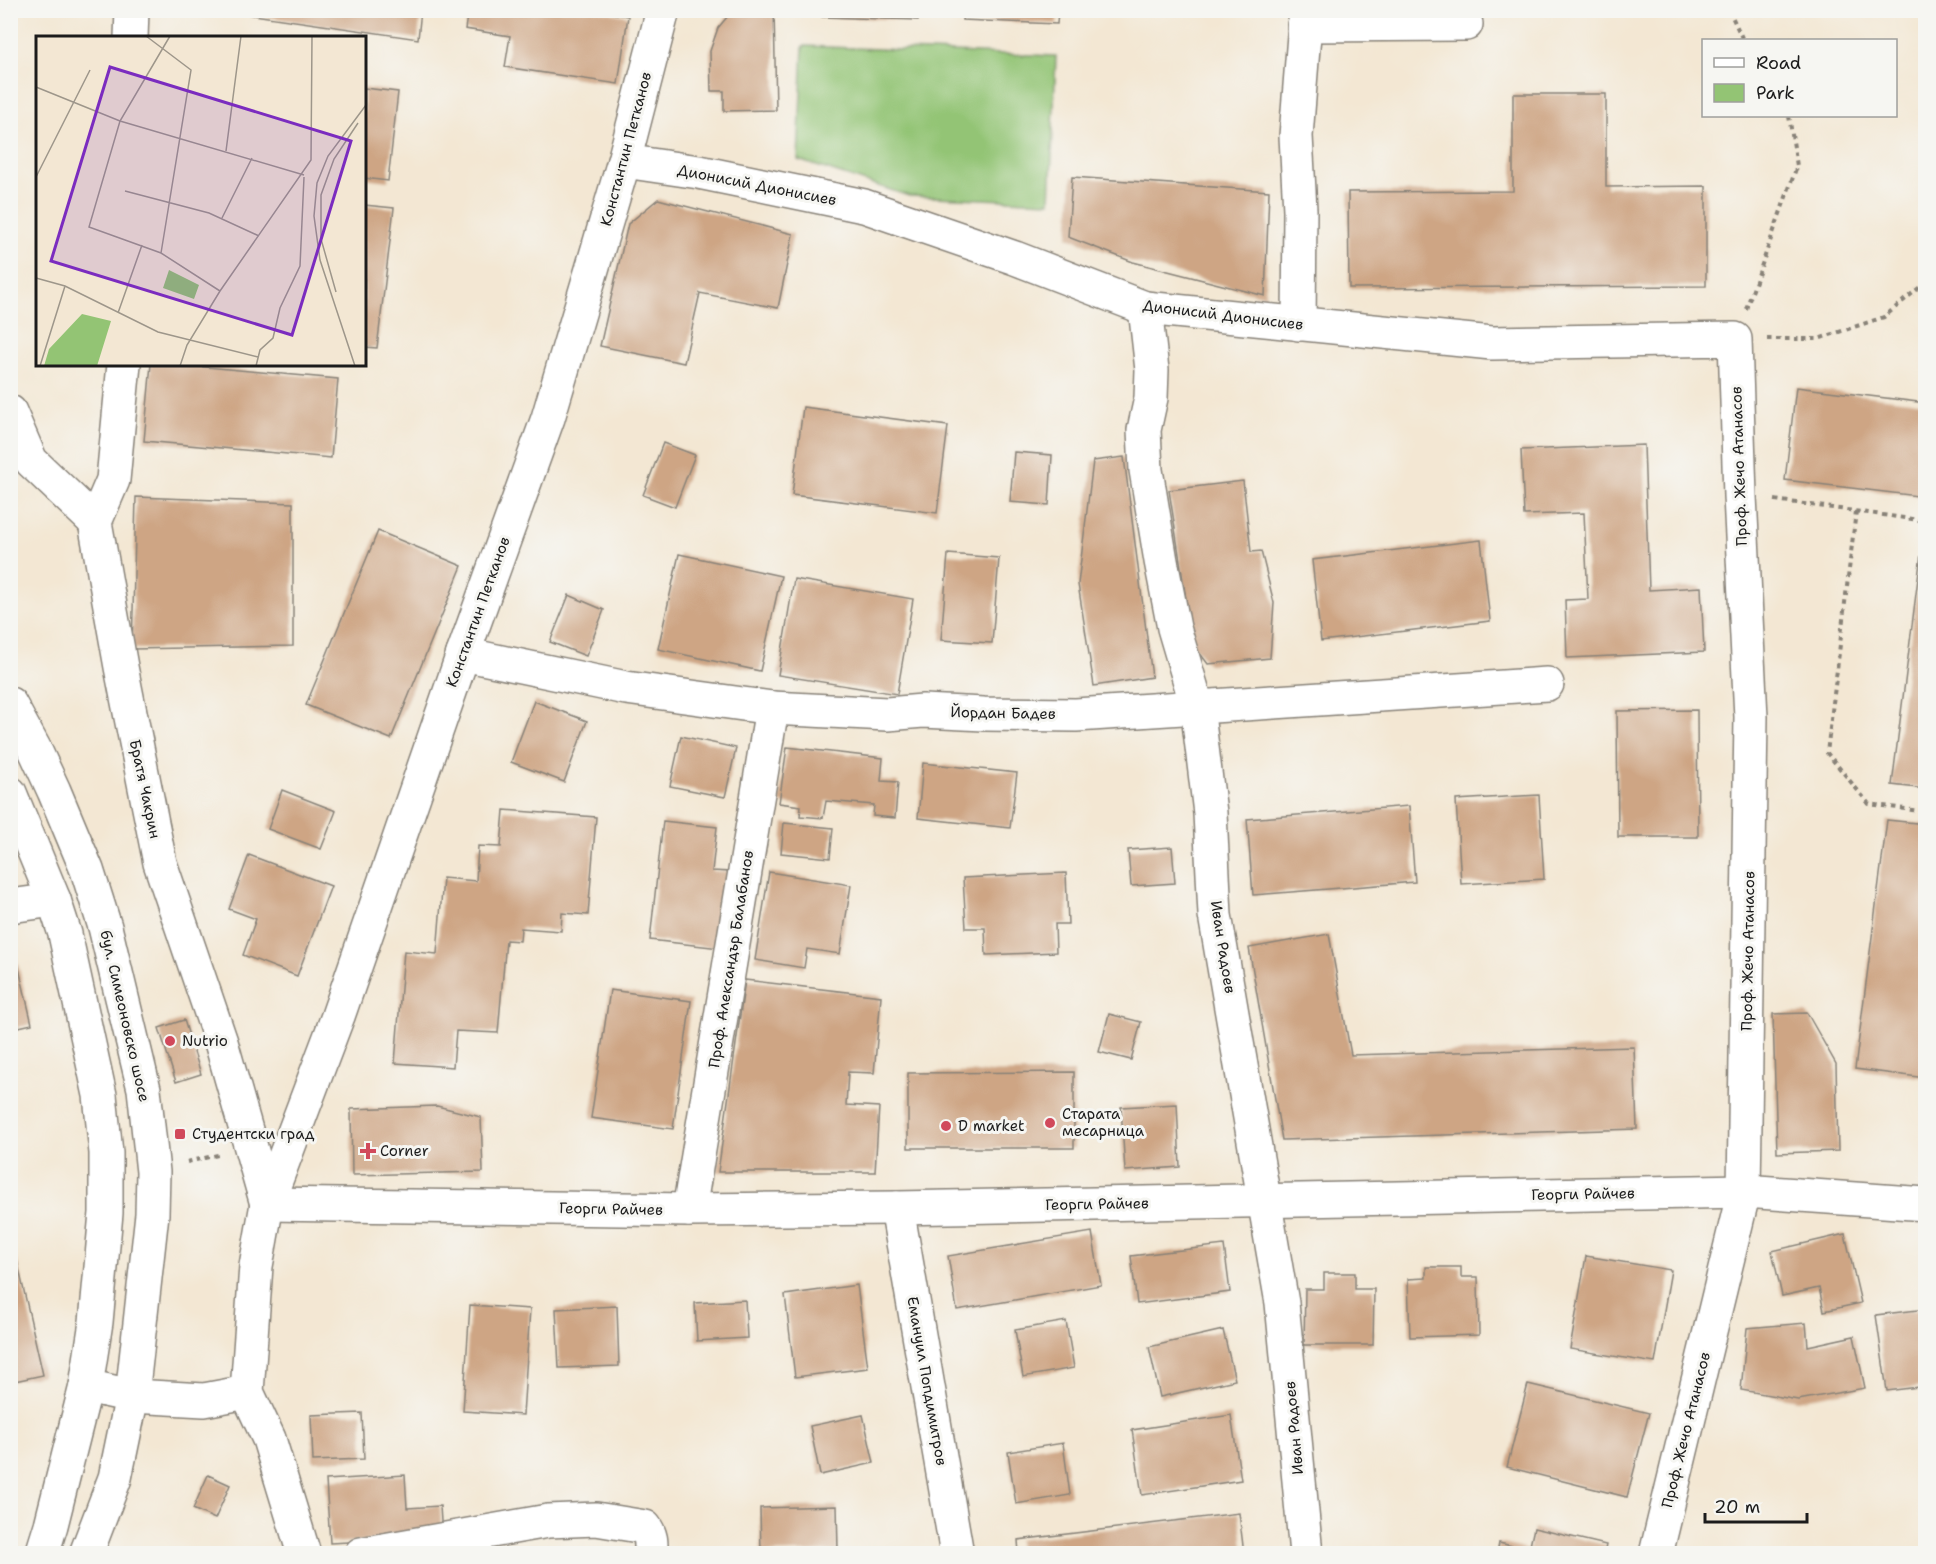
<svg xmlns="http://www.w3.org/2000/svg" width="1936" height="1564" font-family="'Shantell Sans',sans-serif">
<rect width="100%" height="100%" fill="#f6f6f2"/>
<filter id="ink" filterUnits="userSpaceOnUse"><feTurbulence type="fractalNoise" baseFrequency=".0167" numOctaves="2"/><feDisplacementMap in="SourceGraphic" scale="12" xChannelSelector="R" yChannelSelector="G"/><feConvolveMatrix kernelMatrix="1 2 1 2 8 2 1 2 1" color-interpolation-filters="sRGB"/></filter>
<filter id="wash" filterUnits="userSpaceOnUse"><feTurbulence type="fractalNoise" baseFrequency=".008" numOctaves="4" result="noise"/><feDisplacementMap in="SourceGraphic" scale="24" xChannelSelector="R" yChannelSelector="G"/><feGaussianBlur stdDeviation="1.35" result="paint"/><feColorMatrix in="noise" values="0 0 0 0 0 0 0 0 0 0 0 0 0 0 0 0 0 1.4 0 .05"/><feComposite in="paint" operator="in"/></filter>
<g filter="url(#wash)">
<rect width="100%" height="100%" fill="#f3e7d3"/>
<!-- green -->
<polygon fill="#93c474" stroke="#587048" stroke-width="1.5" points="803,46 1056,56 1050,202 909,196 798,160"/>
<g id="blocks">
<!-- building -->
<g fill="#cea584">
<polygon points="219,10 421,10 418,39"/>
<polygon points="468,10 592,10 628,16 618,84 505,67 510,36 465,29"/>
<polygon points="733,10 774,10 776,110 724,111 724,91 711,91 710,51 718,28"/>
<polygon points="823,10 918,10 918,20 822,17"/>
<polygon points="963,10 1058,10 1057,24 962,20"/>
<polygon points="364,88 398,92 388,181 364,178"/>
<polygon points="1513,94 1606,94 1606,187 1706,186 1706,286 1349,288 1348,192 1513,191"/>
<polygon points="1072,177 1269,191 1265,296 1133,262 1068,237"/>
<polygon points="658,199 793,234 778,308 700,293 684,363 600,346 628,224"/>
<polygon points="364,205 394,208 377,348 364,347"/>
<polygon points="151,364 174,364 338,379 331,458 144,441"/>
<polygon points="1796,387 1926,403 1926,497 1785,480"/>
<polygon points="803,407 948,426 937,513 792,495"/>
<polygon points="663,443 695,455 675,507 643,495"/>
<polygon points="1644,445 1649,590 1701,587 1704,652 1567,658 1565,600 1588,599 1584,513 1524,515 1521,450"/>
<polygon points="1014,452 1052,455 1049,505 1010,502"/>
<polygon points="1124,457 1152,677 1094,686 1078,584 1093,461"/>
<polygon points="1243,481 1251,552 1261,551 1274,603 1270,658 1208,664 1193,644 1169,490"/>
<polygon points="136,497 293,503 293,646 132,649"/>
<polygon points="378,531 462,566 391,739 306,705"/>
<polygon points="1923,538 1926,538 1926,789 1892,785"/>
<polygon points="1481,540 1490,621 1321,641 1312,560"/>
<polygon points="679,554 781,576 760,671 658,649"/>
<polygon points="948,554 999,558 992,643 941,640"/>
<polygon points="794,579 913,599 897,694 778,675"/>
<polygon points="569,595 604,610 586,656 550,642"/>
<polygon points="534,701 587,721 564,782 511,762"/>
<polygon points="1697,710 1698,837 1618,837 1617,711"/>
<polygon points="681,736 736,748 725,797 670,786"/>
<polygon points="787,747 883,758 881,781 898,782 895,818 873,816 874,805 826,801 823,818 800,816 801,806 779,803"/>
<polygon points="923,763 1017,773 1010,828 918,818"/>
<polygon points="282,790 336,811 321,849 268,829"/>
<polygon points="1539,795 1544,879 1461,884 1456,800"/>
<polygon points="1409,806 1415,882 1253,895 1247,819"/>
<polygon points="504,810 596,817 588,915 562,913 561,931 521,928 520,941 506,940 498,1033 456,1031 453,1067 395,1063 404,951 437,954 443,878 476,881 478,846 501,847"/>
<polygon points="1887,820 1926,824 1926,1078 1855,1069"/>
<polygon points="663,821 717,827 712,871 730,872 720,948 650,940"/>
<polygon points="784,823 833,828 830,858 781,853"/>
<polygon points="1172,847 1175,883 1131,886 1128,850"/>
<polygon points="249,855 331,886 297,976 243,955 256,919 229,909"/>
<polygon points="769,872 851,885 840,954 807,949 804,968 755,960"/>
<polygon points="1066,873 1068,924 1055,924 1056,952 986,955 985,928 966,928 963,878"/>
<polygon points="10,930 32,1024 10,1029"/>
<polygon points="1329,934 1351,1055 1634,1047 1637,1129 1282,1140 1249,948"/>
<polygon points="745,980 881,996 874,1073 848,1072 846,1105 879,1107 875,1172 718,1172"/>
<polygon points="610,990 691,1001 673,1129 591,1118"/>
<polygon points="1807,1013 1836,1064 1838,1151 1777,1153 1773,1014"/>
<polygon points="1109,1014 1141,1022 1131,1060 1099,1052"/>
<polygon points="184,1020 201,1074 176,1082 159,1028"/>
<polygon points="1074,1072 1074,1148 908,1148 908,1073"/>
<polygon points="1177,1104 1180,1167 1125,1171 1121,1107"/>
<polygon points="437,1106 481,1117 483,1172 352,1175 351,1109"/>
<polygon points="1092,1232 1101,1285 957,1310 948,1256"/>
<polygon points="1845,1234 1861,1303 1824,1311 1819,1288 1782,1296 1772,1251"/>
<polygon points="1224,1245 1230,1292 1137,1304 1131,1256"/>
<polygon points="1586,1256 1671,1270 1655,1363 1570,1349"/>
<polygon points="17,1260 43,1375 10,1382 10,1262"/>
<polygon points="1426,1267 1461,1267 1461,1277 1478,1277 1479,1335 1410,1337 1408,1279 1426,1278"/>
<polygon points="1324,1273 1355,1273 1355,1289 1374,1289 1373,1345 1304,1345 1305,1289 1324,1289"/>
<polygon points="857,1285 868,1368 795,1377 785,1295"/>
<polygon points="745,1300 747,1338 697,1341 695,1303"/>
<polygon points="470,1305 530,1309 523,1415 463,1411"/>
<polygon points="617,1306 619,1366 559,1368 556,1309"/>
<polygon points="1926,1309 1926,1386 1887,1391 1876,1315"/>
<polygon points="1066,1321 1074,1368 1023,1377 1015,1330"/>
<polygon points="1806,1323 1808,1346 1854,1336 1865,1388 1798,1400 1741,1390 1747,1328"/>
<polygon points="1223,1330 1235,1380 1160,1397 1149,1347"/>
<polygon points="1528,1384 1649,1413 1627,1497 1507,1467"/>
<polygon points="362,1413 364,1459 313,1461 311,1415"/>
<polygon points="863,1415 874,1463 820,1475 810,1426"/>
<polygon points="1231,1415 1241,1480 1142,1495 1132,1430"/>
<polygon points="1063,1443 1070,1495 1016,1504 1008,1452"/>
<polygon points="208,1475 230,1485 215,1519 193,1509"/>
<polygon points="405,1475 407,1508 440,1506 442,1537 330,1543 326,1480"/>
<polygon points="837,1506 838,1551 761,1553 760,1508"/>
<polygon points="1239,1513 1244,1554 1019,1554 1018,1540"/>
<polygon points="1534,1528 1606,1545 1604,1554 1497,1554 1499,1543 1529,1550"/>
</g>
</g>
</g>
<g filter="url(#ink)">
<use href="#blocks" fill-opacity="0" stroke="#888278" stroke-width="1.5"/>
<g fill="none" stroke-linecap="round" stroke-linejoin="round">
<!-- minor casing -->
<g stroke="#888278" stroke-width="36">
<g id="minor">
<polyline points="1304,25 1466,24"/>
<polyline points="131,38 132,10"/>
<polyline points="624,161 699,172 864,206 1015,258 1145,308 1492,343 1735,339 1740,496 1751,717 1744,1191 1656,1554"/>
<polyline points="1145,308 1152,370 1151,398 1144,430 1146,470 1161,561 1174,628 1197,706 1210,813 1215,915 1282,1303 1306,1554"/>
<polyline points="1299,324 1300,210 1296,136 1306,10"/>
<polyline points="124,364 113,480 95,522 121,667 160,863 221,1042 267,1204"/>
<polyline points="10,412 31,461 95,522"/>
<polyline points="463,654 626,688 772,708 887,714 923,711 984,714 1076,715 1547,684"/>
<polyline points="10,906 54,900"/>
<polyline points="267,1204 689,1210 897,1208 1744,1191 1926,1204"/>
<polyline points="897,1208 957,1554"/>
<polyline points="689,1210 772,708"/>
<polyline points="86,1386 132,1396 204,1400 247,1392"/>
<polyline points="304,1554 269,1439 247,1392 256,1266 267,1204 338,1016 463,654 548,418 624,161 663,10"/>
<path d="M361,1554L548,1521L596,1519L645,1527C652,1536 651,1543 651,1554"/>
</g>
</g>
<!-- major casing -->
<g stroke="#888278" stroke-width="36">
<g id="major">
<polyline points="10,704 35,750 54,791 87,870 105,927 144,1089 153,1172 152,1214 132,1396 115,1478 86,1554"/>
<polyline points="10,793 54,900 65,934 100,1095 106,1153 106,1213 96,1322 86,1386 51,1525 42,1554"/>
</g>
</g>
<!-- path -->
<g stroke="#888278" stroke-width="4" stroke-dasharray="4.5 4.5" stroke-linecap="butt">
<polyline points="1729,10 1743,40"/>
<polyline points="1746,309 1797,166 1789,116"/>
<polyline points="1767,339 1818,339 1884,317 1926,282"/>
<polyline points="1775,500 1926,521"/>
<polyline points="1856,511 1827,753 1869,804 1926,812"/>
<polyline points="187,1162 218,1155"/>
</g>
<!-- minor -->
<use href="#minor" stroke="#fff" stroke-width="33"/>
<!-- major -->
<use href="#major" stroke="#fff" stroke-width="33"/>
</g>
</g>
<!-- markers -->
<g fill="#d1495b" stroke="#f6f6f2" stroke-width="2">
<circle cx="170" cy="1041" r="6"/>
<circle cx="1050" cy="1123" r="6"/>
<circle cx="946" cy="1126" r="6"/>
<rect x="174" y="1128" width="12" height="12" rx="3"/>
<path d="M365 1142h6v6h6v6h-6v6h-6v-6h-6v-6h6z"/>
</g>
<g text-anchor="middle" stroke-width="6" stroke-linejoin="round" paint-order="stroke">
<!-- street labels -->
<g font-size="15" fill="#1c1c1c" stroke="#f6f6f2">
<text transform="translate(626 149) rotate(-75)" y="5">Константин Петканов</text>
<text transform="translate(757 185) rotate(11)" y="5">Дионисий Дионисиев</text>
<text transform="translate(1223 315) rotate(7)" y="5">Дионисий Дионисиев</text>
<text transform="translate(1739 466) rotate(-92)" y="5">Проф. Жечо Атанасов</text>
<text transform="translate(478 612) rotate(-70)" y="5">Константин Петканов</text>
<text transform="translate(1003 713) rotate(1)" y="5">Йордан Бадев</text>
<text transform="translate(145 789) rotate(78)" y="5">Братя Чакрин</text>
<text transform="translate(1223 947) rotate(81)" y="5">Иван Радоев</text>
<text transform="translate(1748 951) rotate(-89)" y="5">Проф. Жечо Атанасов</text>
<text transform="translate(731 959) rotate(-81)" y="5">Проф. Александър Балабанов</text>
<text transform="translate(125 1016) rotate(77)" y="5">бул. Симеоновско шосе</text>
<text transform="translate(1583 1194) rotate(-1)" y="5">Георги Райчев</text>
<text transform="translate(1097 1204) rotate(-1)" y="5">Георги Райчев</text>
<text transform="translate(611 1209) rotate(1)" y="5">Георги Райчев</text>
<text transform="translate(927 1381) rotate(80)" y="5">Емануил Попдимитров</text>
<text transform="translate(1294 1428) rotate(-95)" y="5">Иван Радоев</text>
<text transform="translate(1686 1430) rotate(-76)" y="5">Проф. Жечо Атанасов</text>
</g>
<!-- poi labels -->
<g font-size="15" fill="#1c1c1c" stroke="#f6f6f2" text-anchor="start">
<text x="182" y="1046">Nutrio</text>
<text x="1062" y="1119">Старата<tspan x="1062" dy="17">месарница</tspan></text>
<text x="958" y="1131">D market</text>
<text x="192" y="1139">Студентски град</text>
<text x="380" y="1156">Corner</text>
</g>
</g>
<!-- overview -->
<g transform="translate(36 36)">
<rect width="330" height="330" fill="#f3e7d3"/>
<path d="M133,234L163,249L158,263L127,252ZM46,278L75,285L61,330H8L13,313Z" fill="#93c474"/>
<path fill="none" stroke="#9d968a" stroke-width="1.5" d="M110,0L155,34L125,217M134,0L84,85L53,191L125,217L184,255M0,51L84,85L268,139M190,115L205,0M0,141L54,34M89,155L173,177L223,200M186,182L216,122M0,242L29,250L122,296L222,321M300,256L285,203V159L298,123L322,87M82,277L106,209M4,330L29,250M144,330L151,309L184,255L275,124L276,0M220,330L224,314L237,302L244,272L264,230L268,141M319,330L284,224L278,180L281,147L292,120L330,69"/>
<path fill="#7b2cbf" fill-opacity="0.15" stroke="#7b2cbf" stroke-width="3" d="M74,31L315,105L256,299L15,225Z"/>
<rect width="330" height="330" fill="none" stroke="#1c1c1c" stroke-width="3"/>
</g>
<!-- margin -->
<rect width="1936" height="1564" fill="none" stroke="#f6f6f2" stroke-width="36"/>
<!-- legend -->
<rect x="1702" y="39" width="195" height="78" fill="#f6f6f2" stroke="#9f9f9c" stroke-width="1.5"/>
<rect x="1714" y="58" width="30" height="9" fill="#ffffff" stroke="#9f9f9c" stroke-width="1.5"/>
<text x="1756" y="69" font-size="18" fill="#1c1c1c">Road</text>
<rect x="1714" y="84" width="30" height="18" fill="#93c474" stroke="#9f9f9c" stroke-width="1.5"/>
<text x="1756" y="99" font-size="18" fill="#1c1c1c">Park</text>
<!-- scale -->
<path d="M1705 1513v9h102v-9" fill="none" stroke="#1c1c1c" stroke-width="3"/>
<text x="1714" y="1513" font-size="18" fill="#1c1c1c" stroke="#f6f6f2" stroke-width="4.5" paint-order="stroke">20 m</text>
</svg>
